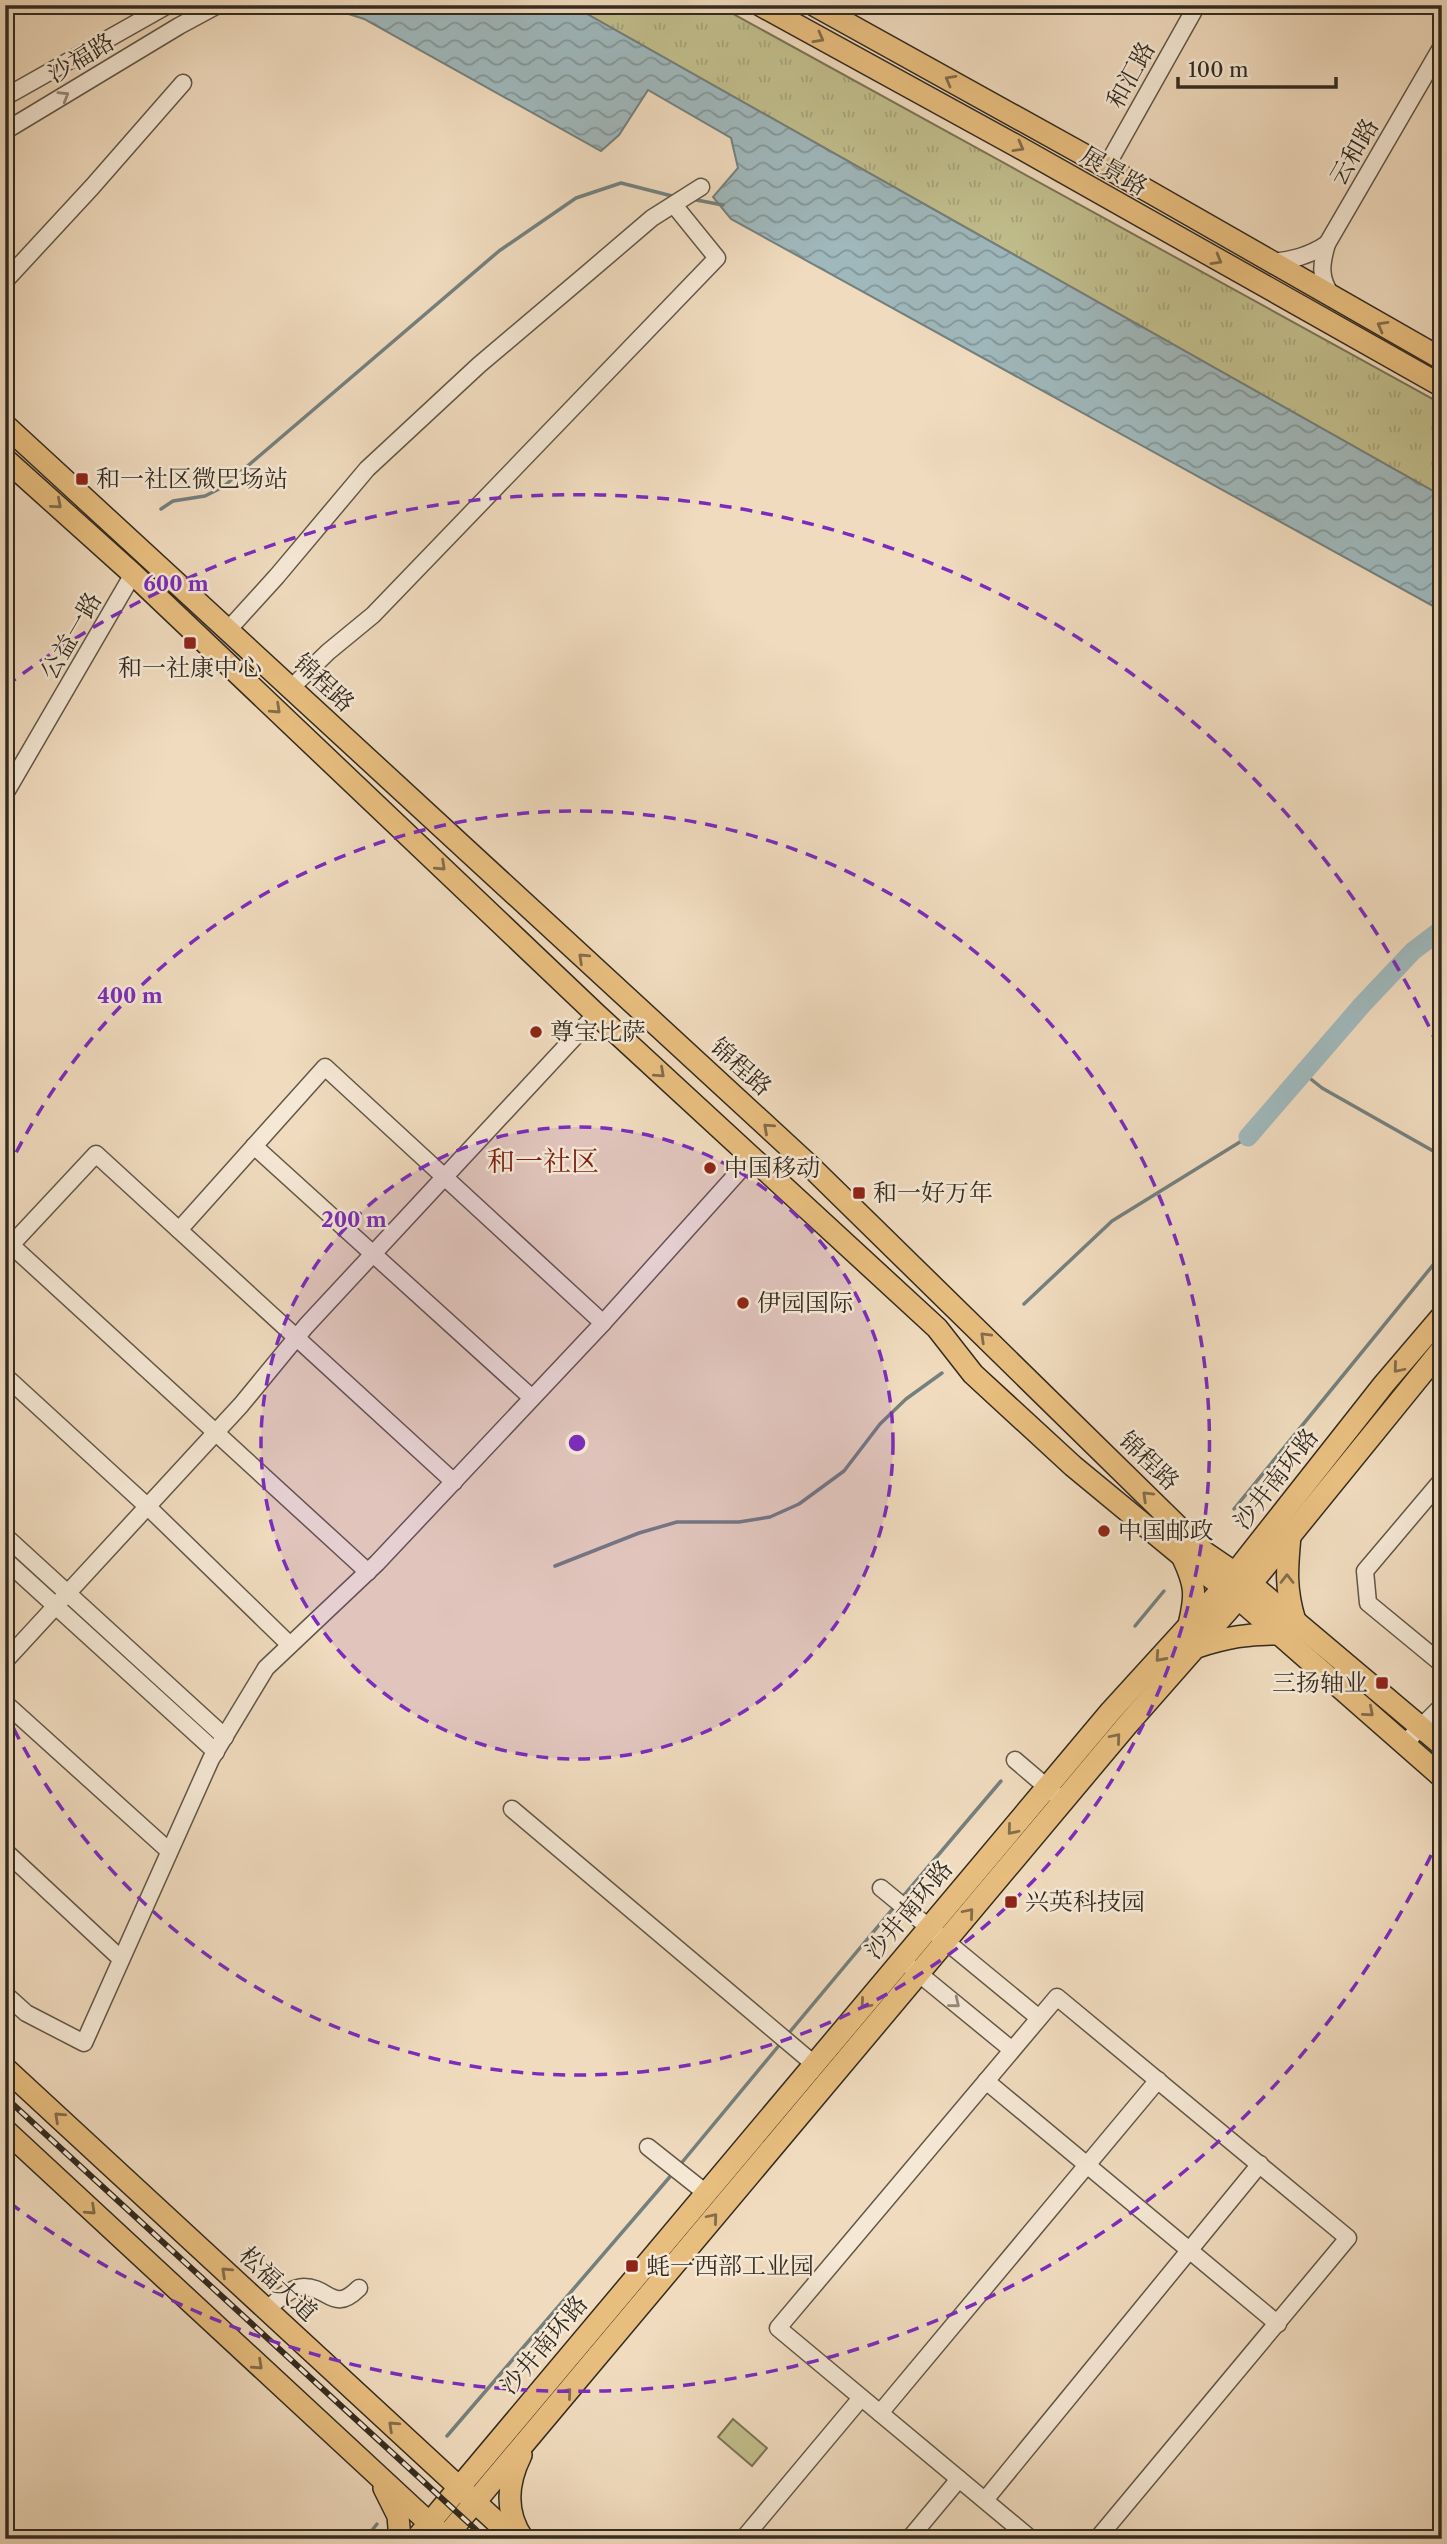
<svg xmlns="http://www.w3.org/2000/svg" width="1447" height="2544" font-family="'Libre Caslon Text','Noto Serif SC',serif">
<defs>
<pattern id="grass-tufts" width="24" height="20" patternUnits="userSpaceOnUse" patternTransform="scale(1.75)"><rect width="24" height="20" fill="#c1be8c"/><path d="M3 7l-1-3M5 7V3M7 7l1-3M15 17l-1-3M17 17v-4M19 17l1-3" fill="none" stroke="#a6a378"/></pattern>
<pattern id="water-waves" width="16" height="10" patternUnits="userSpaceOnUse" patternTransform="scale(1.75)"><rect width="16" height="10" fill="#9fb8bc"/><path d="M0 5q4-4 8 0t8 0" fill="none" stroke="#829698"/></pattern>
</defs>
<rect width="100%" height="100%" fill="#f0dbbe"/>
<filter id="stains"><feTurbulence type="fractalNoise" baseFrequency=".00286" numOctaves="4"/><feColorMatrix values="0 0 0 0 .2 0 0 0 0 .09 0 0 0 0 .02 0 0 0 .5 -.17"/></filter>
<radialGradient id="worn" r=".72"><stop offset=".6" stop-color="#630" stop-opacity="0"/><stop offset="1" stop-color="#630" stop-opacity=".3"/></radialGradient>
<!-- grass -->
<polygon fill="url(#grass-tufts)" stroke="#7a7456" stroke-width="2" points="571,5 717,5 1442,404 1442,496"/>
<!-- garden -->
<polygon fill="#c1be8c" stroke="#7a7456" stroke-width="2" points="733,2419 767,2448 752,2466 718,2437"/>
<!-- water -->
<polygon fill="url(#water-waves)" stroke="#74807e" stroke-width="2" points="321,5 571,5 1442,496 1442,611 731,219 713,197 738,168 731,138 648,90 619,135 601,151 364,19"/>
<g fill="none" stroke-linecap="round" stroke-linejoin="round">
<!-- stream -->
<g stroke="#74807e" stroke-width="3.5">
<polyline points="691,199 723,205"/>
<polyline points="161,509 173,501 205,496 223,487 499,251 576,198 621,183 676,197"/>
<polyline points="1302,1072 1322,1088 1442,1156"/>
<polyline points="1024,1304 1112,1221 1248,1137"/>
<polyline points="1234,1509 1442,1254"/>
<polyline points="555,1566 639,1533 677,1522 739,1522 770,1517 799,1504 844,1471 880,1424 906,1399 942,1373"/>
<polyline points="1135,1626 1164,1591"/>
<polyline points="900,1900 1001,1781"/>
<polyline points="788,2034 895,1906"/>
<polyline points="679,2166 781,2043"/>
<polyline points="447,2436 674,2172"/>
<polyline points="365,2539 377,2524"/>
</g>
<!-- river -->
<polyline stroke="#9fb8bc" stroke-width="19" points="1248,1137 1362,1005 1413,951 1442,929"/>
<!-- minor casing -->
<g stroke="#625748" stroke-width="19">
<g id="minor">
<polyline points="5,97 168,5"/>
<polyline points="5,131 179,26 218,5"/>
<polyline points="1106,167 1197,5"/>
<path d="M1271,262C1292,260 1309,256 1327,244"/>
<polyline points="5,281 92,187 183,83"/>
<path d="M1332,296C1319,278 1321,264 1327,244L1442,46"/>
<polyline points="228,630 277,576 367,469 479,365 590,271 652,218 701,187"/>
<polyline points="291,688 328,652 373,615 717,258 674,205"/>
<polyline points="5,794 133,574"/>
<polyline points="254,1146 532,1398"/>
<polyline points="179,1230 325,1067 603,1323"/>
<polyline points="5,1376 148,1507 290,1645"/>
<polyline points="1442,1480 1365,1571 1368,1603 1442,1664"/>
<polyline points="5,1536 225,1737"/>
<polyline points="5,1560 216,1752"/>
<polyline points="368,1572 11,1245 96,1154 454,1482"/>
<polyline points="5,1661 241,1405 306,1326 596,1014"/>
<polyline points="5,1703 169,1851"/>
<polyline points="1405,1743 1442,1706"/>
<polyline points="1015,1760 1063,1801"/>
<polyline points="512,1809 814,2064"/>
<polyline points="5,1851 120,1958"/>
<polyline points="881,1888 1039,2018"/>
<polyline points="912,1968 1012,2050"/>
<polyline points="5,1994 26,2013 84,2043 211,1759 266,1668 377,1563 603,1323 752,1157"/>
<polyline points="986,2081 1278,2324"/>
<polyline points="648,2147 706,2193"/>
<path d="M267,2309C277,2301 290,2287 304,2287C329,2287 333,2314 359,2288"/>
<polyline points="880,2413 1158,2080"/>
<polyline points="985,2500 1260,2164"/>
<polyline points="743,2539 861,2398"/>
<polyline points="909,2539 959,2479"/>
<polyline points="1031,2539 778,2328 1057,1997 1348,2238 1097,2539"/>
</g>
</g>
<!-- major casing -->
<g stroke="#332b20" stroke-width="24">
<g id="major">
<polyline points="760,5 1015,145 1442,386"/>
<polyline points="814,5 1106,167 1442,359"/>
<polyline points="5,425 811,1167 1204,1552 1251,1584 1442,1745"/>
<polyline points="5,459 133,574 596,1014 937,1328 973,1374 1073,1466 1182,1556 1238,1598 1442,1777"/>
<path d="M1290,1536C1287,1568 1285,1589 1295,1621"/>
<path d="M1183,1558C1196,1586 1196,1595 1189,1625"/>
<path d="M1197,1647C1225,1638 1249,1633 1279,1634"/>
<polyline points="5,2068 515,2539"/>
<polyline points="5,2130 440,2533"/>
<path d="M521,2455C507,2483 505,2513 523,2539"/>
<polyline points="384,2488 398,2516 400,2539"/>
<polyline points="416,2539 1111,1711 1224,1587 1384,1384 1442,1316"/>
<polyline points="444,2539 1127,1725 1251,1584 1442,1349"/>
</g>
</g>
<!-- minor -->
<use href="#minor" stroke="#f5e8d5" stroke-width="16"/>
<!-- major -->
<use href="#major" stroke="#e8be7f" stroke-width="21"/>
<!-- rail casing -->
<g stroke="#332b20" stroke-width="6">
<polyline id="rail" points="5,2097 486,2539"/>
</g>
<!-- rail -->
<use href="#rail" stroke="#f5e8d5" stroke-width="3.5" stroke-dasharray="10" stroke-linecap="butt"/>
</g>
<!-- one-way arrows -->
<defs><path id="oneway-chevron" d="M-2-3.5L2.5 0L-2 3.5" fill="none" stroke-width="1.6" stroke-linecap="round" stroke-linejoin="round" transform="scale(1.75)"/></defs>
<g stroke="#846d4b">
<use href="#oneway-chevron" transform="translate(819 38) rotate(29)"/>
<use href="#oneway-chevron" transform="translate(950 80) rotate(-151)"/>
<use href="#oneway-chevron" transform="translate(1019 147) rotate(29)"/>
<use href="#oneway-chevron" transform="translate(1217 260) rotate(30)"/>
<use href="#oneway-chevron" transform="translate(1382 326) rotate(-151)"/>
<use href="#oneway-chevron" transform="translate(57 504) rotate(41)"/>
<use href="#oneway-chevron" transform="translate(276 709) rotate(43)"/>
<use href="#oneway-chevron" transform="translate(441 866) rotate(43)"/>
<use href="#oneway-chevron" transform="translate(583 958) rotate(-137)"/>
<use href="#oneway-chevron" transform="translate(660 1073) rotate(42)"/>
<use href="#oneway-chevron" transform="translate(768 1128) rotate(-138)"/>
<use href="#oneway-chevron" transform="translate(985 1337) rotate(-136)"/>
<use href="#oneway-chevron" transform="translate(1398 1368) rotate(130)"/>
<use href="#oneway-chevron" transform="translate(1147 1496) rotate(-136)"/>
<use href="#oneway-chevron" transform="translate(1287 1579) rotate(-90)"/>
<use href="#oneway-chevron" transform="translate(1160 1657) rotate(132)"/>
<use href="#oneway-chevron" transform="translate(1369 1712) rotate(41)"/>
<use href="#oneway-chevron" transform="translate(1116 1738) rotate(-50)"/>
<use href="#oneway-chevron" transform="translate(1012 1830) rotate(130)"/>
<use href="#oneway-chevron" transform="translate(969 1913) rotate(-50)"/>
<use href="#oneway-chevron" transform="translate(865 2004) rotate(130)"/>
<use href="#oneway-chevron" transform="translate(59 2117) rotate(-137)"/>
<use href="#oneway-chevron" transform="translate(91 2210) rotate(43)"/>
<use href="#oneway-chevron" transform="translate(713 2218) rotate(-50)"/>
<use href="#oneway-chevron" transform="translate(226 2272) rotate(-137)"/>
<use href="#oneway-chevron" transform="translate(258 2365) rotate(43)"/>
<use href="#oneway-chevron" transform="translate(567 2393) rotate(-50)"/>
<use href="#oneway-chevron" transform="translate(393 2426) rotate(-137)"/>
</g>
<g stroke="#948a7a">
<use href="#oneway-chevron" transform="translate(64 96) rotate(-31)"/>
<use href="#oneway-chevron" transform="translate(955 2003) rotate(39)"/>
</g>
<!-- distance rings -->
<circle cx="577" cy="1443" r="316" fill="#7b2cbf" fill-opacity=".12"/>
<g fill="none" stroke="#7b2cbf" stroke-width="3.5" stroke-dasharray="12 9">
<circle cx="577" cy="1443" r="316"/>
<path d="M7 1171A632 632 0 1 1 7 1715"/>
<path d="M1440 1836A948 948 0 0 1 6 2200M6 686A948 948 0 0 1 1440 1050"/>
</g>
<!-- markers -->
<g fill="#8f2418" stroke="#f5e8d5" stroke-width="2.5">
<rect x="75" y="472" width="14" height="14" rx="3.5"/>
<rect x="183" y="636" width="14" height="14" rx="3.5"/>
<circle cx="536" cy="1032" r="7"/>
<circle cx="710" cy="1168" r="7"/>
<rect x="852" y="1186" width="14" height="14" rx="3.5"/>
<circle cx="743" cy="1303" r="7"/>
<circle cx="1104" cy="1531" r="7"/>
<rect x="1375" y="1676" width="14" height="14" rx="3.5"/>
<rect x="1004" y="1895" width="14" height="14" rx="3.5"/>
<rect x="625" y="2259" width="14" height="14" rx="3.5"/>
</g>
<g text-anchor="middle" stroke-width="5" stroke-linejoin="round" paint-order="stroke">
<!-- street labels -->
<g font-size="24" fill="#332b20" stroke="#f5e8d5">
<text transform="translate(81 58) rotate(-31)" y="8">沙福路</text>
<text transform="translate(1131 75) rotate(-61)" y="8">和汇路</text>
<text transform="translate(1354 152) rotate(-60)" y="8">云和路</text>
<text transform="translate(1114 171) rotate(30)" y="8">展景路</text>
<text transform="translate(71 636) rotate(-60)" y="8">公益一路</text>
<text transform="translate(324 683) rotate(43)" y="8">锦程路</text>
<text transform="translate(741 1067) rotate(42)" y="8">锦程路</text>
<text transform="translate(1149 1461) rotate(44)" y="8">锦程路</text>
<text transform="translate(1276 1479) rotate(-52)" y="8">沙井南环路</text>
<text transform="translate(909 1910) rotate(-50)" y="8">沙井南环路</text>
<text transform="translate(278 2284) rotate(43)" y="8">松福大道</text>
<text transform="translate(544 2345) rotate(-50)" y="8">沙井南环路</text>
</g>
<!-- poi labels -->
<g font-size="24" fill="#332b20" stroke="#f5e8d5" text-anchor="start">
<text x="96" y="487">和一社区微巴场站</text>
<text x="190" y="676" text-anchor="middle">和一社康中心</text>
<text x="550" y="1040">尊宝比萨</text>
<text x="724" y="1176">中国移动</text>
<text x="873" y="1201">和一好万年</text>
<text x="757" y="1311">伊园国际</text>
<text x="1118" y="1539">中国邮政</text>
<text x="1368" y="1691" text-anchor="end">三扬轴业</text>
<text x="1025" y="1910">兴英科技园</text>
<text x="646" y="2274">蚝一西部工业园</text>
</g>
<!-- quarter labels -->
<g font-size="28" fill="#7a1f14" stroke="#f5e8d5">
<text x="543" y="1171">和一社区</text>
</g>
</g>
<circle cx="577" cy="1443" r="10" fill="#7b2cbf" stroke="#f5e8d5" stroke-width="3.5"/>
<g font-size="21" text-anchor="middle" font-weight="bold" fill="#7b2cbf" stroke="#f5e8d5" stroke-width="5" stroke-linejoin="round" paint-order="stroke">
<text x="176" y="591">600 m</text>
<text x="130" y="1003">400 m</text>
<text x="354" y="1227">200 m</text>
</g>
<!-- margin -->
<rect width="1447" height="2544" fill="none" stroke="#f0dbbe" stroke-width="28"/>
<rect x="7" y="7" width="1433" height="2530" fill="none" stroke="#332b20" stroke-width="3.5"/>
<rect x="14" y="14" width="1419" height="2516" fill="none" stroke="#332b20" stroke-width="2"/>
<!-- scale -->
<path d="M1178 77v10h158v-10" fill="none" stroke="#332b20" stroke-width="3.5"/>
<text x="1188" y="77" font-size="21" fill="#332b20" stroke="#f5e8d5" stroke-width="5" paint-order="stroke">100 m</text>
<rect width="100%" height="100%" filter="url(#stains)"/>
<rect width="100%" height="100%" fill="url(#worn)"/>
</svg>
